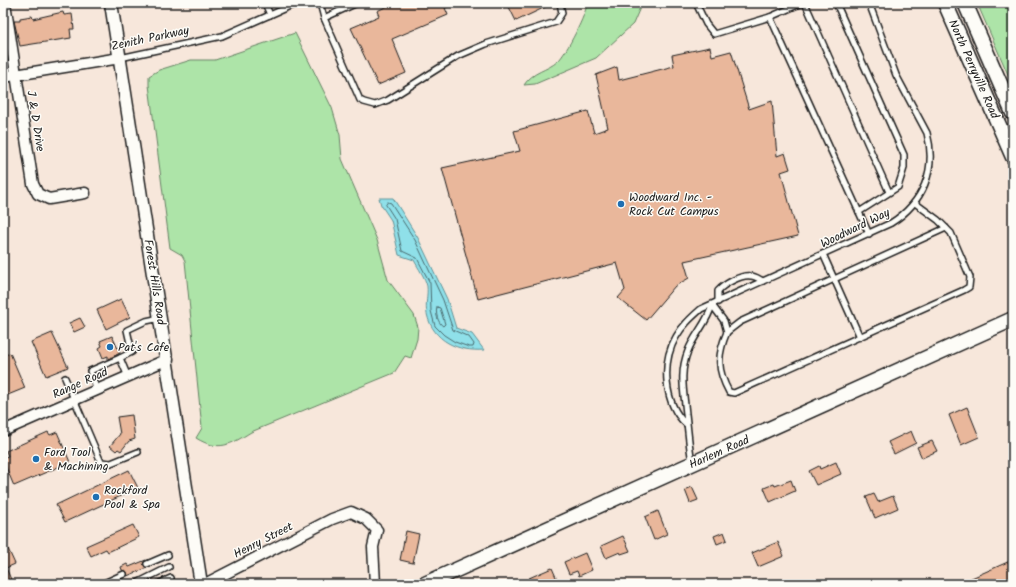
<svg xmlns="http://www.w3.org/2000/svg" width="1016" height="587" font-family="Kalam,sans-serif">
<rect width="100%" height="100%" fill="#f7e7db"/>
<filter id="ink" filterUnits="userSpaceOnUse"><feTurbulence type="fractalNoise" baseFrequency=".025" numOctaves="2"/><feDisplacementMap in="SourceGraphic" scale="8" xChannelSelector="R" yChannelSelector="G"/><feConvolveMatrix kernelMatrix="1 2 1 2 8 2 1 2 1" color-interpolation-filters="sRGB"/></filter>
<g filter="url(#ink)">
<!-- green -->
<g fill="#ade4a8" stroke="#648062">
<path d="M587,3H642L633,24L596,58L535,84L524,85C533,71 547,71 558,61C566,54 587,13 587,3Z"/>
<polygon points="977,3 1013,3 1013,86"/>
<path d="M295,33L332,108L340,135L342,159L377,240L388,280L414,315L418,327L417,339L411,358L405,356L394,373L251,432C230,445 219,452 196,438L202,428L185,261L182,255L170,248L149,85V76L159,70L191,60H215Z"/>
</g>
<!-- water -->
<path fill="#8fe0e9" stroke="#619297" d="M379,198H393L418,238L447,299L456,328L472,334L484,350C458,352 433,341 427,314C425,304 428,295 427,286C425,277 418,268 414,260L399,255L391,220L381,205Z"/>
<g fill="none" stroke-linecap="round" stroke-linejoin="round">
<!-- shore -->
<g stroke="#4a6a6e" stroke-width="1">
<polygon points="388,202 391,203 415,240 443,300 453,330 469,337 474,344 473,347 469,347 455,342 444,335 435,326 431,311 430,283 417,258 402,251 395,219 386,205"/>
<path d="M437,307L440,308L445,324L443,326C438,323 435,313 437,307Z"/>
</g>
</g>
<!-- building -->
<g fill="#e9b79b" stroke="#1c1c1c">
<polygon points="394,3 456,3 445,8 448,15 392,39 406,73 378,85 351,28 379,16 377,11"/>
<polygon points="507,3 554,3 516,21"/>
<polygon points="63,12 64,15 72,14 74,29 70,29 71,38 20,46 14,21 20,21 20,18 32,16 33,19 41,17"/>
<polygon points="710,47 712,56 731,51 749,109 772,101 777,156 785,153 790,169 781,172 798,236 684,261 689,278 675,286 646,320 618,298 625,290 617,263 478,299 442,168 520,151 514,131 588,111 594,133 608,128 596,75 617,67 619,80 674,66 672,55"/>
<polygon points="121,299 130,317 106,329 97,310"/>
<polygon points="80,318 85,327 74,332 69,323"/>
<polygon points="52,333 68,367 46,376 31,342"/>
<polygon points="112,336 120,353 108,359 108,356 103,358 99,348 102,346 100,341"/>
<polygon points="10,353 25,388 3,397 3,356"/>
<polygon points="967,407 979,437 961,445 949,415"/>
<polygon points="132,415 135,439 129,441 121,451 118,449 116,451 110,446 120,434 117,417"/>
<polygon points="911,431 916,443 894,454 888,442"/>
<polygon points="48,432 50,435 57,432 70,462 14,486 3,460 3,458 8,456 6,451"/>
<polygon points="932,441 937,451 922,458 917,447"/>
<polygon points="836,462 841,474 816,485 809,471 819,466 820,469"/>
<polygon points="129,470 138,488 65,522 56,505"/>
<polygon points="791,480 795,491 770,502 764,488 774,484 775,486"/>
<polygon points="692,487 698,500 690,503 685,490"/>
<polygon points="874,494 878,502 893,496 898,508 875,518 866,497"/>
<polygon points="658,511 667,534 654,540 645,517"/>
<polygon points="133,525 139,537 108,552 106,549 91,556 86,546"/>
<polygon points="406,531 419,534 413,563 400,560"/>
<polygon points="724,532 727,540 717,544 714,536"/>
<polygon points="623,536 630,551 621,554 620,552 606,558 601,546"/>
<polygon points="3,538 15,564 6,568 13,584 3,584"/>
<polygon points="778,542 784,556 758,567 752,553"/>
<polygon points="585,553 592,570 579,576 577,571 569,574 564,562"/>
<polygon points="146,560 143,564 147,568 127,576 127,572 122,570 121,567 127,564 129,567"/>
<polygon points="1010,561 1013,568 1013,584 958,584"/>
<polygon points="552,568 559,584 531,584 529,578"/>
</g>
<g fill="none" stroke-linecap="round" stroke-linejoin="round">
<!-- service casing -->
<g stroke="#1c1c1c" stroke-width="8">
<g id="service">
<polyline points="265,3 270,15"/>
<polyline points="320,3 324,18 360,100 364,102 375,105 388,100 458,56 486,44 556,22 562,13 560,3"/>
<polyline points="696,3 706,24 714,34 770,17 869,234"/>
<polyline points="805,3 889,192"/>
<polyline points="836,3 904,155 904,168 898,187 859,212"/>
<polyline points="770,17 802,3"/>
<polyline points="324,18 357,3"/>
<polyline points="120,58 222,36 297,3"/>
<polyline points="823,254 860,337"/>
<path d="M718,302V291C724,284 742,274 751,276C755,276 759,279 763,281"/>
<path d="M712,305L724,321L727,332C717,355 717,370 729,392L734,393L964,290L969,287L970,277L951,233L938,220L915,203"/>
<polyline points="727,332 740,322 946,228"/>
<polyline points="128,377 120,358 132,352 127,330 146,321 160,318"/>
<polyline points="65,378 101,462 111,463 138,452"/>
<polyline points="97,390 90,371 120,358"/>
<path d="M686,424C664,404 661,363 676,337C682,326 691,318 701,309L891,223C923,203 937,170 927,133L896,75L869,3"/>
<path d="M692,462C689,446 688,430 686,414C684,392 679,373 688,351C694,335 708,322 712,305"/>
<polyline points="147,564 168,555"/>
<polyline points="160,583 171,578"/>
<polyline points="102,584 124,574"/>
<polyline points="135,584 169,567"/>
</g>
</g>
<!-- minor casing -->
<g stroke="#1c1c1c" stroke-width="13">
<g id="minor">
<polyline points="5,3 33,184 38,194 49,199 85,193"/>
<polyline points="3,77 120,58"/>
<polyline points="3,431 168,359"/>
<polyline points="205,584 332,519 351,512 366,519 377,530 373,547 375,584"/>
</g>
</g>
<!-- tertiary casing -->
<g stroke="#1c1c1c" stroke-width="15">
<polyline id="tertiary" points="111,3 201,584"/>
</g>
<!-- secondary casing -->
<g stroke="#1c1c1c" stroke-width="17">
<g id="secondary">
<polyline points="945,3 1013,157"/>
<polyline points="965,3 1013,113"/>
<polyline points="425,584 1013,319"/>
</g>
</g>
<!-- service -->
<use href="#service" stroke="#fdfcf7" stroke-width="5"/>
<!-- minor -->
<use href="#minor" stroke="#fdfcf7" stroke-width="10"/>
<!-- tertiary -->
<use href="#tertiary" stroke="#fdfcf7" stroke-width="12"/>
<!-- secondary -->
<use href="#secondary" stroke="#fdfcf7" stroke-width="14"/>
</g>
</g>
<!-- markers -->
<g fill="#1f6fb2" stroke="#fdfcf7" stroke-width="1.5">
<circle cx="621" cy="204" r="4"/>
<circle cx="110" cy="347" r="4"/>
<circle cx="36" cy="459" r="4"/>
<circle cx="96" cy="497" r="4"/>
</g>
<g text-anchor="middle" stroke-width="3" stroke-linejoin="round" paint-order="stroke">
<!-- street labels -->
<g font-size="12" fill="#1c1c1c" stroke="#fdfcf7">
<text transform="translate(150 38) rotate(-12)" y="4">Zenith Parkway</text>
<text transform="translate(974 69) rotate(66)" y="4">North Perryville Road</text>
<text transform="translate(36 121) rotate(81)" y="4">J &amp; D Drive</text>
<text transform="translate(855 228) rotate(-26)" y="4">Woodward Way</text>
<text transform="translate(155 282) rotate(81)" y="4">Forest Hills Road</text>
<text transform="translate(80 383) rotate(-24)" y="4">Range Road</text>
<text transform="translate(719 452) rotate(-24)" y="4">Harlem Road</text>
<text transform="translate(263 540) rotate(-27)" y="4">Henry Street</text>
</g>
<!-- poi labels -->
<g font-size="12" fill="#1c1c1c" stroke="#fdfcf7" text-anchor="start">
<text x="629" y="201">Woodward Inc. -<tspan x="629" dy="14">Rock Cut Campus</tspan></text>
<text x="118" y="351">Pat's Cafe</text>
<text x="44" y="456">Ford Tool<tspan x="44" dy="14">&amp; Machining</tspan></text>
<text x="104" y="494">Rockford<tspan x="104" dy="14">Pool &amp; Spa</tspan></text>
</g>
</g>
<!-- margin -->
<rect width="1016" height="587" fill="none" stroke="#fdfcf7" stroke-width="16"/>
<rect x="8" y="8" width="1000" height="571" fill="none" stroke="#1c1c1c" stroke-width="1.5" filter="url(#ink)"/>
</svg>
